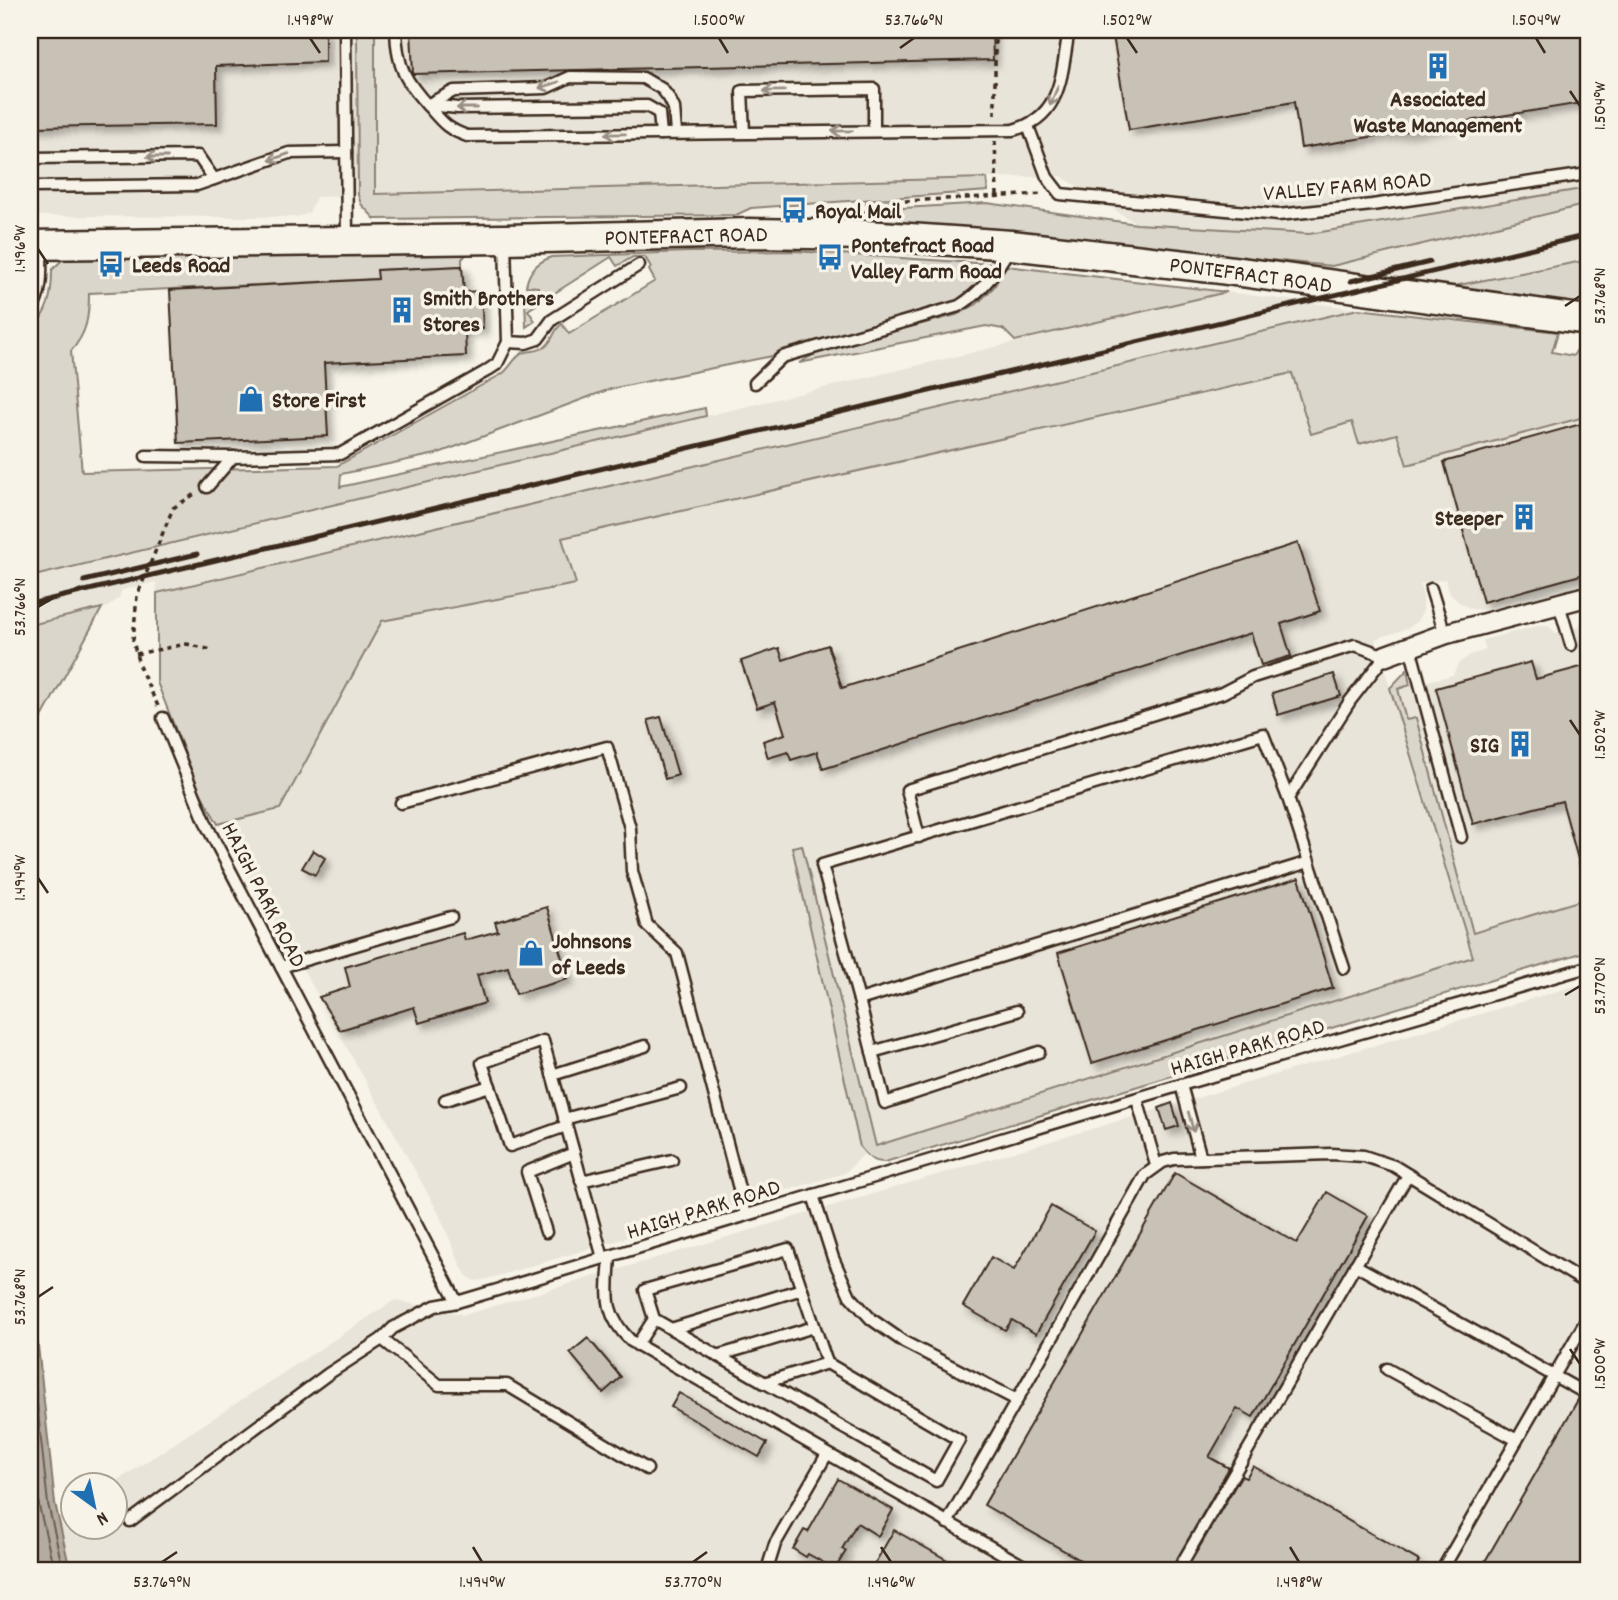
<svg xmlns="http://www.w3.org/2000/svg" width="1618" height="1600" font-family="Dekko,sans-serif">
<defs>
<filter id="shadow"><feDropShadow dx="5.5" dy="5.5" stdDeviation="3.5" flood-color="#0004"/></filter>
</defs>
<rect width="100%" height="100%" fill="#f7f3e8"/>
<filter id="ink" filterUnits="userSpaceOnUse"><feTurbulence type="fractalNoise" baseFrequency=".0143" numOctaves="2"/><feDisplacementMap in="SourceGraphic" scale="14" xChannelSelector="R" yChannelSelector="G"/><feConvolveMatrix kernelMatrix="1 2 1 2 8 2 1 2 1" color-interpolation-filters="sRGB"/></filter>
<g filter="url(#ink)">
<!-- built -->
<g fill="#e9e4d9">
<polygon points="30,30 357,30 358,195 316,197 309,213 297,217 30,216"/>
<polygon points="375,30 1588,30 1588,188 1309,234 1137,224 1061,176 375,194"/>
<polygon points="1588,204 1588,260 1438,289 1332,266"/>
<polygon points="1227,292 1358,309 157,593 156,582 122,590 119,598 108,607 30,625 30,577 121,535 143,550"/>
<polygon points="1292,373 1352,422 1398,434 1407,465 1588,416 1588,583 1483,610 1471,609 1459,602 1450,594 1445,579 1420,584 1423,598 1423,611 1417,621 1409,628 1375,639 1474,957 876,1146 802,845 792,847 860,1147 865,1153 845,1173 484,1280 474,1281 467,1276 462,1268 438,1212 319,997 218,824 280,809 382,621 576,584 561,538"/>
<polygon points="1588,613 1588,898 1474,933 1416,718 1406,721 1398,688 1453,675 1458,664 1470,655 1486,650 1483,640 1541,625 1547,625 1556,633 1579,627 1582,616"/>
<polygon points="1588,982 1588,1570 70,1570 59,1520 73,1510 74,1526 116,1526 116,1484 112,1484 395,1300 464,1315"/>
</g>
<!-- green -->
<g fill="#dbd6cb" stroke="#8b8074" stroke-width="2">
<polygon points="357,30 375,30 375,194 987,178 988,191 751,208 736,215 375,219 361,204 358,195"/>
<polygon points="1588,188 1588,204 1332,266 870,222 870,210 987,203 1137,224 1309,234"/>
<path d="M794,251L991,264C983,284 970,295 950,304L772,356L610,389L436,454L341,474L340,487L705,408L706,416L30,577V330C49,314 52,294 52,270L63,259H101L102,263L116,262L117,259L326,254L466,255L462,259V266L378,270V279L89,293C89,317 87,333 71,351L82,472L337,466L502,374C510,368 515,356 523,353C531,350 538,352 545,347C554,340 553,330 562,324L569,334L655,281L649,270L651,267L645,257H633L617,266L611,257L528,310L535,321L526,327L525,298H538V287L526,286C529,271 536,263 551,257L688,252Z"/>
<polygon points="1588,260 1588,309 1438,289"/>
<polygon points="1006,266 1227,292 1015,341 1003,329 986,326 799,363 822,350 956,315 977,304 994,287"/>
<polygon points="1358,309 1558,332 1552,352 1573,356 1585,337 1588,337 1588,416 1407,465 1397,434 1359,444 1352,422 1311,434 1292,373 562,538 576,584 382,621 280,809 218,824 200,792 157,682 157,593"/>
<polygon points="102,608 30,739 30,625"/>
<path d="M1407,670L1410,685L1398,689L1406,720L1416,718L1473,933L1588,898V951L885,1162C872,1162 868,1157 860,1147L792,847L802,845L876,1146L1473,957L1390,688Z"/>
</g>
<!-- water -->
<polygon fill="#b4aca0" stroke="#84786c" stroke-width="2" points="30,1307 38,1346 55,1503 70,1570 30,1570"/>
<g fill="none" stroke-linecap="round" stroke-linejoin="round">
<!-- shore -->
<g stroke="#6b5e52" stroke-width="2">
<polyline points="30,1339 48,1504 63,1570"/>
<polyline points="30,1410 39,1506 54,1570"/>
</g>
</g>
<!-- building -->
<g fill="#c8c1b6" stroke="#3b2a1e" stroke-width="2" filter="url(#shadow)">
<polygon points="30,30 325,30 325,62 216,66 217,124 30,127"/>
<polygon points="411,30 992,30 993,60 413,74"/>
<polygon points="1112,30 1588,30 1588,102 1301,148 1294,102 1129,130"/>
<polygon points="462,266 464,292 481,291 483,329 465,330 466,356 324,363 328,436 178,443 170,290 378,279 377,270"/>
<polygon points="1588,422 1588,573 1483,602 1444,462"/>
<polygon points="1298,543 1320,611 1281,624 1291,656 1261,665 1251,633 823,769 817,752 791,760 788,752 768,758 763,741 785,734 775,702 757,708 741,661 779,648 783,660 828,645 842,688"/>
<polygon points="1531,662 1536,679 1588,665 1588,880 1584,881 1562,801 1473,824 1436,688"/>
<polygon points="1334,674 1341,696 1278,715 1272,693"/>
<polygon points="661,717 678,775 665,779 648,720"/>
<polygon points="313,850 325,858 315,875 302,868"/>
<polygon points="1299,878 1333,988 1092,1063 1058,953"/>
<polygon points="547,907 568,979 516,994 508,967 477,975 485,1003 419,1023 414,1007 340,1030 319,997 350,987 345,967 463,933 465,940 498,931 495,922"/>
<polygon points="1172,1103 1179,1126 1166,1130 1159,1108"/>
<polygon points="1175,1173 1297,1243 1327,1192 1368,1216 1253,1417 1237,1408 1209,1457 1229,1468 1171,1570 1098,1570 984,1505"/>
<polygon points="1051,1206 1095,1231 1036,1334 1012,1320 1005,1330 963,1306 991,1257 1014,1270"/>
<polygon points="588,1338 621,1377 603,1393 570,1353"/>
<polygon points="679,1393 767,1443 759,1457 671,1407"/>
<polygon points="1588,1397 1588,1570 1480,1570 1579,1398"/>
<polygon points="1253,1466 1419,1561 1414,1570 1186,1570 1241,1476 1246,1478"/>
<polygon points="838,1479 893,1510 878,1536 857,1523 842,1549 846,1551 835,1569 808,1554 806,1557 793,1549 804,1530 808,1532"/>
<polygon points="894,1530 965,1570 871,1570"/>
</g>
<g fill="none" stroke-linecap="round" stroke-linejoin="round">
<!-- service casing -->
<g stroke="#3b2a1e" stroke-width="15">
<g id="service">
<polyline points="345,30 347,239"/>
<path d="M396,30C397,67 405,81 429,107C443,123 447,129 467,136L1013,130C1063,117 1061,73 1069,30"/>
<polyline points="427,105 454,91 546,88 570,77 643,78 662,89 669,98 674,108 676,133"/>
<polyline points="428,105 458,108 647,106 659,113 661,134"/>
<polyline points="1028,126 1047,177 1060,194 1278,215 1372,205 1588,174"/>
<polyline points="744,132 742,91 874,89 874,131"/>
<polyline points="30,158 198,156 214,179"/>
<polyline points="30,187 197,185 289,153 346,152"/>
<path d="M30,313C44,292 41,269 41,246"/>
<polyline points="508,342 526,343 538,339 552,320 639,265"/>
<path d="M755,383L782,357L959,306C983,291 995,273 1009,249"/>
<polyline points="146,456 233,457 340,454 485,372 497,364 508,342 505,243"/>
<polyline points="207,487 233,457"/>
<polyline points="1431,589 1445,634"/>
<polyline points="1559,604 1571,645"/>
<polyline points="1410,647 1461,837"/>
<polyline points="163,718 208,828 457,1302 1181,1085 1588,967"/>
<polyline points="401,803 607,747 630,828 632,871 647,925 677,953 746,1215"/>
<polyline points="919,837 907,790 1222,693 1253,677 1355,645 1385,656 1350,701 1288,798 1344,968"/>
<polyline points="281,967 451,917"/>
<polyline points="859,1000 822,865 1263,734 1288,798"/>
<polyline points="872,1052 1017,1011"/>
<polyline points="1039,1052 885,1103 859,1000 1309,862"/>
<polyline points="552,1075 645,1046"/>
<polyline points="1181,1085 1201,1158"/>
<polyline points="1137,1099 1156,1165"/>
<polyline points="445,1100 490,1086"/>
<polyline points="564,1119 681,1088"/>
<polyline points="566,1126 510,1146 482,1063 543,1041 603,1258"/>
<polyline points="581,1181 672,1160"/>
<polyline points="813,1195 833,1258 850,1296 871,1319 904,1342 1017,1400"/>
<polyline points="546,1232 527,1172 574,1153"/>
<path d="M610,1256C608,1293 602,1313 631,1341L1031,1570"/>
<polyline points="1355,1265 1583,1392"/>
<polyline points="671,1329 802,1289"/>
<polyline points="382,1339 439,1385 507,1385 647,1469"/>
<polyline points="637,1345 654,1319 645,1290 788,1249 827,1363 959,1440 936,1481 654,1319"/>
<polyline points="717,1356 814,1327"/>
<polyline points="1387,1369 1517,1440"/>
<polyline points="764,1383 827,1363"/>
<polyline points="130,1521 328,1374 382,1339 393,1328 435,1306 457,1302"/>
<polyline points="947,1523 1145,1175 1163,1162 1174,1159 1331,1154 1364,1156 1394,1166 1588,1284"/>
<polyline points="767,1570 775,1544 827,1454"/>
<polyline points="1178,1570 1408,1175"/>
<polyline points="1442,1570 1588,1317"/>
</g>
</g>
<!-- minor casing -->
<g stroke="#3b2a1e" stroke-width="24">
<polyline id="minor" points="1385,656 1445,634 1588,596"/>
</g>
<!-- secondary casing -->
<g stroke="#3b2a1e" stroke-width="33">
<g id="secondary">
<path id="s1" d="M30,245L505,239L749,233L866,235L1011,245L1212,268L1588,320"/>
</g>
</g>
<!-- path -->
<g stroke="#3b2a1e" stroke-width="3.5" stroke-dasharray="5 5" stroke-linecap="butt">
<polyline points="995,30 995,120"/>
<polyline points="995,141 997,195"/>
<polyline points="866,215 867,203 1043,194"/>
<polyline points="136,654 187,644 212,650"/>
<polyline points="158,706 139,666 133,640 137,596 173,508 198,492"/>
</g>
<!-- service -->
<use href="#service" stroke="#f7f3e8" stroke-width="10"/>
<!-- minor -->
<use href="#minor" stroke="#f7f3e8" stroke-width="19"/>
<!-- secondary -->
<use href="#secondary" stroke="#f7f3e8" stroke-width="28"/>
<!-- rail -->
<g stroke="#3b2a1e" stroke-width="5">
<polyline points="1351,281 1430,262"/>
<polyline points="84,581 197,554"/>
<polyline points="30,604 1588,235"/>
</g>
</g>
<!-- one-way arrows -->
<defs><path id="oneway-shaft" d="M-6 0H5M1.5-3L5.5 0L1.5 3" fill="none" stroke-width="1.6" stroke-linecap="round" stroke-linejoin="round" transform="scale(1.75)"/></defs>
<g stroke="#998e83">
<use href="#oneway-shaft" transform="translate(549 85) rotate(163)"/>
<use href="#oneway-shaft" transform="translate(774 91) rotate(179)"/>
<use href="#oneway-shaft" transform="translate(1054 96) rotate(112)"/>
<use href="#oneway-shaft" transform="translate(467 108) rotate(-180)"/>
<use href="#oneway-shaft" transform="translate(842 131) rotate(179)"/>
<use href="#oneway-shaft" transform="translate(615 134) rotate(179)"/>
<use href="#oneway-shaft" transform="translate(157 157) rotate(180)"/>
<use href="#oneway-shaft" transform="translate(279 157) rotate(161)"/>
<use href="#oneway-shaft" transform="translate(1191 1122) rotate(75)"/>
</g>
</g>
<!-- ticks -->
<path fill="none" stroke="#3b2a1e" stroke-width="2.5" d="M310,38L320,53M719,38L728,53M1127,38L1137,53M1536,38L1545,53M900,48L914,38M1570,91L1580,106M38,249L48,264M1565,306L1580,296M38,607L53,598M1570,720L1580,735M38,878L48,893M1565,995L1580,986M38,1297L53,1287M1570,1349L1580,1364M473,1547L482,1562M881,1547L891,1562M1290,1547L1299,1562M162,1562L177,1552M693,1562L707,1552"/>
<!-- icons -->
<defs>
<g id="building-bare" transform="scale(2.1)"><path d="M-4-6H4V6H1V3H-1V6H-4ZM-2.5-4.3h1.7v1.8h-1.7ZM.8-4.3h1.7v1.8H.8ZM-2.5-1h1.7V.8h-1.7ZM.8-1h1.7V.8H.8Z" fill="#1f6fb2" stroke="#f7f3e8" stroke-width="2.5" paint-order="stroke"/></g>
<g id="bus-bare" transform="scale(2.1)"><path d="M-5-6H5V4H4V6H2V4H-2V6H-4V4H-5ZM-3.5-4V0h7V-4ZM-3.5 1.2v1.5H-2V1.2ZM2 1.2v1.5H3.5V1.2Z" fill="#1f6fb2" stroke="#f7f3e8" stroke-width="2.5" paint-order="stroke"/></g>
<g id="shop-bare" transform="scale(2.1)"><path d="M-5-2.5h2.3a2.7 3.5 0 0 1 5.4 0H5L5.5 6h-11ZM-1.5-2.5h3a1.5 2.3 0 0 0-3 0Z" fill="#1f6fb2" stroke="#f7f3e8" stroke-width="2.5" paint-order="stroke"/></g>
</defs>
<g fill-rule="evenodd">
<use href="#building-bare" x="1438" y="66"/>
<use href="#bus-bare" x="794" y="210"/>
<use href="#bus-bare" x="830" y="257"/>
<use href="#bus-bare" x="111" y="264"/>
<use href="#building-bare" x="402" y="310"/>
<use href="#shop-bare" x="251" y="399"/>
<use href="#building-bare" x="1524" y="517"/>
<use href="#building-bare" x="1520" y="744"/>
<use href="#shop-bare" x="531" y="953"/>
</g>
<g text-anchor="middle" stroke-width="7" stroke-linejoin="round" paint-order="stroke">
<!-- poi labels -->
<g font-size="23" font-weight="bold" fill="#3b2a1e" stroke="#f7f3e8" text-anchor="start">
<text x="1438" y="106" text-anchor="middle">Associated<tspan x="1438" dy="26">Waste Management</tspan></text>
<text x="815" y="218">Royal Mail</text>
<text x="851" y="252">Pontefract Road<tspan x="851" dy="26">Valley Farm Road</tspan></text>
<text x="132" y="272">Leeds Road</text>
<text x="423" y="305">Smith Brothers<tspan x="423" dy="26">Stores</tspan></text>
<text x="272" y="407">Store First</text>
<text x="1503" y="525" text-anchor="end">Steeper</text>
<text x="1499" y="752" text-anchor="end">SIG</text>
<text x="552" y="948">Johnsons<tspan x="552" dy="26">of Leeds</tspan></text>
</g>
<!-- street labels -->
<g font-size="23" fill="#3b2a1e" stroke="#f7f3e8">
<text transform="translate(1347 185) rotate(-5)" y="8">VALLEY FARM ROAD</text>
<text dy="8" stroke="none"><textPath href="#s1" startOffset="656">PONTEFRACT ROAD</textPath></text>
<text dy="8" stroke="none"><textPath href="#s1" startOffset="1223">PONTEFRACT ROAD</textPath></text>
<text transform="translate(265 894) rotate(63)" y="8">HAIGH PARK ROAD</text>
<text transform="translate(1247 1046) rotate(-16)" y="8">HAIGH PARK ROAD</text>
<text transform="translate(703 1208) rotate(-17)" y="8">HAIGH PARK ROAD</text>
</g>
</g>
<!-- margin -->
<rect width="1618" height="1600" fill="none" stroke="#f7f3e8" stroke-width="77"/>
<!-- north arrow -->
<g transform="translate(94 1506) rotate(147)"><circle r="33" fill="#f7f3e8" stroke="#aca397" stroke-width="2"/>
<path d="M0-5L12 26L0 18L-12 26Z" fill="#1f6fb2"/>
<text y="-10" font-size="19" font-weight="bold" text-anchor="middle" fill="#3b2a1e">N</text>
</g>
<rect x="38" y="38" width="1542" height="1524" fill="none" stroke="#3b2a1e" stroke-width="2.5"/>
<g font-size="18" text-anchor="middle" fill="#3b2a1e">
<text x="310" y="25">1.498°W</text>
<text x="719" y="25">1.500°W</text>
<text x="914" y="25">53.766°N</text>
<text x="1127" y="25">1.502°W</text>
<text x="1536" y="25">1.504°W</text>
<text transform="translate(1599 106) rotate(-90)" y="6">1.504°W</text>
<text transform="translate(19 249) rotate(-90)" y="6">1.496°W</text>
<text transform="translate(1599 296) rotate(-90)" y="6">53.768°N</text>
<text transform="translate(19 607) rotate(-90)" y="6">53.766°N</text>
<text transform="translate(1599 735) rotate(-90)" y="6">1.502°W</text>
<text transform="translate(19 878) rotate(-90)" y="6">1.494°W</text>
<text transform="translate(1599 986) rotate(-90)" y="6">53.770°N</text>
<text transform="translate(19 1297) rotate(-90)" y="6">53.768°N</text>
<text transform="translate(1599 1364) rotate(-90)" y="6">1.500°W</text>
<text x="162" y="1587">53.769°N</text>
<text x="482" y="1587">1.494°W</text>
<text x="693" y="1587">53.770°N</text>
<text x="891" y="1587">1.496°W</text>
<text x="1299" y="1587">1.498°W</text>
</g>
</svg>
